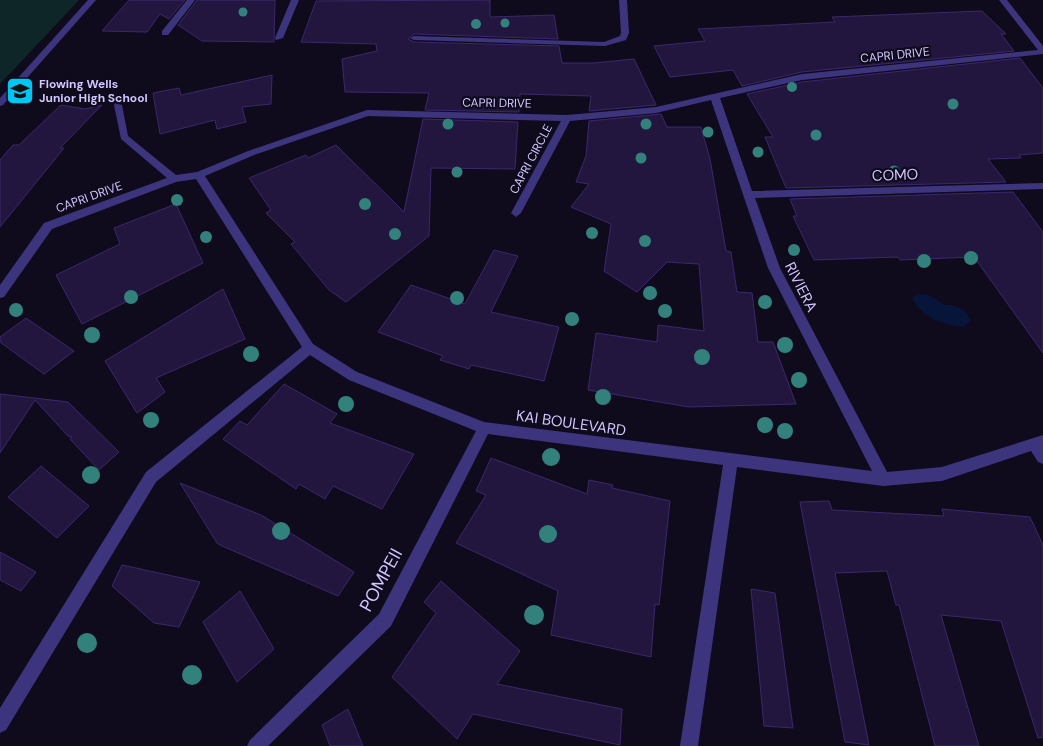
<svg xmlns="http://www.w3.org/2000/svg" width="1043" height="746" font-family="'DM Sans',sans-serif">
<rect width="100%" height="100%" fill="#0f0b1d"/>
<!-- green -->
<polygon fill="#0e2627" points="0,0 79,0 0,84"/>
<!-- water -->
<path fill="#07153a" d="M918,294L929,295L945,305H952L964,310L971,320L964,327C943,325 922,318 912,298Z"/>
<!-- building -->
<g fill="#22163e" stroke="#3b286b">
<polygon points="129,0 185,0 169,19 160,14 147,32 102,31"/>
<polygon points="197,0 275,0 274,42 202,41 178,25"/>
<polygon points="490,0 490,17 554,15 558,39 414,34 408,39 414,42 559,46 562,63 594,63 634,59 656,105 589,111 591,96 520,94 519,112 425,110 429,93 345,92 342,59 377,51 376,44 301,42 316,1"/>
<polygon points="982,11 1006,34 1001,34 1014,51 802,72 742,86 733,70 670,77 654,46 705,41 698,29 835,22 832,17"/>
<polygon points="1020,58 1043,88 1043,153 1019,155 1021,158 988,159 1006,182 786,188 765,137 773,137 747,94 802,82"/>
<polygon points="272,75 271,104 242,107 246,122 217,129 215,120 160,134 153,93 179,88 181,95"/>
<polygon points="61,105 85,109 102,105 60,148 64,148 0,227 0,160 13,145 19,145"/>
<polygon points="661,114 667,127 701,127 710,159 726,251 731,252 737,292 752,293 758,342 773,342 796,404 689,407 588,390 596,333 657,342 658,325 704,331 699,264 667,262 637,292 604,271 611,224 571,207 589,184 576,182 586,156 589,121"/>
<polygon points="423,119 518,122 515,169 431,168 429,236 346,302 329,290 291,244 295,242 266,213 271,210 249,178 306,155 308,158 336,145 404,212"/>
<polygon points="1013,192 1043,232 1043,353 974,257 900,260 898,257 814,260 793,216 797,216 790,199"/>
<polygon points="176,204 203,263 82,324 56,275 120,244 114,228"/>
<polygon points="494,250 518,256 491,312 559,327 544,381 471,365 469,369 440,360 443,356 378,332 411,285 465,304"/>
<polygon points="223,289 245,339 156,378 165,392 137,413 105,361"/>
<polygon points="26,318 74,351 44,374 0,342 0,337"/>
<polygon points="284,384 337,414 330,423 414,454 382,509 333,486 325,499 299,484 296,489 223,439 240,421 247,425"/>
<polygon points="0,394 68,402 119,452 99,470 70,439 72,437 68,436 35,400 0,453"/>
<polygon points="491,458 587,494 589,480 613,485 612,488 670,501 659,605 655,604 651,657 551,635 558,591 456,543 486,495 476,491"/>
<polygon points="41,466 89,506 57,538 8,497"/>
<polygon points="180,483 261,515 354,572 338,596 222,546 217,543"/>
<polygon points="829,501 832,510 944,516 942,509 1030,517 1043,545 1043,737 1038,738 1001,621 941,615 979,746 935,746 899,605 896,605 887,571 835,573 869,745 845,742 800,502"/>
<polygon points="0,552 36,572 21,591 0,580"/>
<polygon points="122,565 200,582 179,627 154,623 112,586"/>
<polygon points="441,581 520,651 497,684 622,709 620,745 473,714 457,739 392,677 436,613 424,602"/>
<polygon points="751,589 775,593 793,728 764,726"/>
<polygon points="240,591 274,649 237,682 203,622"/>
<polygon points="348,709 363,746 330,746 322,725"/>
</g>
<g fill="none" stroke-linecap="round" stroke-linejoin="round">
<!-- minor -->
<g fill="#3d347e" fill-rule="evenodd">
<polygon points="88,0 96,0 3,105 0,106 0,98"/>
<polygon points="187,0 195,0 168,35 162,35 162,31"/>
<polygon points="291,0 299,0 283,38 276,40 275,38"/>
<polygon points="619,0 627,0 629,33 626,40 605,46 414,40 410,38 414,36 604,42 620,36 621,33"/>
<path d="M999,0H1007L1043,46V54L802,80L720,98L752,191L1043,183V189L755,198L780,268L887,472L942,467L1043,435V464L1038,462L1031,451L942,481L883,486L737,467L698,746H680L723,465L488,434L391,626L268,746H247L250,740L379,614L476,431L349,380L310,355L156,482L6,730L0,733V708L146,472L302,347L196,179L176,182L52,229L4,297L0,298V285L44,223L167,178L121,139L114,105L115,103L122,105L128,136L176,175L197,172L248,151L367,110L567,115L656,107L802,74L1038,50ZM711,100L768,268L872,471L484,422L357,372L313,344L205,176L254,155L368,116L561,121L511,213L516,217L521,213L570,121L656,113Z"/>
</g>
</g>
<!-- trees -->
<g fill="#33817c">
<circle cx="243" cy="12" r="4.5"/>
<circle cx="505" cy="23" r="4.5"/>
<circle cx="476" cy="24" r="5"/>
<circle cx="792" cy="87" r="5"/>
<circle cx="953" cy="104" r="5.5"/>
<circle cx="448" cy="124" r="5.5"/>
<circle cx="646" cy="124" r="5.5"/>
<circle cx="708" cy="132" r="5.5"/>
<circle cx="816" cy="135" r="5.5"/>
<circle cx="758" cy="152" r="5.5"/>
<circle cx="641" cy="158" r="5.5"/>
<circle cx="894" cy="171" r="5.5"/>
<circle cx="457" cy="172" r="5.5"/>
<circle cx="177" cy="200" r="6"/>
<circle cx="365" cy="204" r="6"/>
<circle cx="592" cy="233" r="6"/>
<circle cx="395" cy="234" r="6"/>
<circle cx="206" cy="237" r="6"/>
<circle cx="645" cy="241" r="6"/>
<circle cx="794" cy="250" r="6"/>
<circle cx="971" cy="258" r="7"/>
<circle cx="924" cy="261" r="7"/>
<circle cx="650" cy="293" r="7"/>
<circle cx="131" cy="297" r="7"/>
<circle cx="457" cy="298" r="7"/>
<circle cx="765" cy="302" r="7"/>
<circle cx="16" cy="310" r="7"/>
<circle cx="665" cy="311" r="7"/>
<circle cx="572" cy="319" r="7"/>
<circle cx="92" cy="335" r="8"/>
<circle cx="785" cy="345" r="8"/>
<circle cx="251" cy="354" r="8"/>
<circle cx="702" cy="357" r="8"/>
<circle cx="799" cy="380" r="8"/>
<circle cx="603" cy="397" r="8"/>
<circle cx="346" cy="404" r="8"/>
<circle cx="151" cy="420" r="8"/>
<circle cx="765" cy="425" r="8"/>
<circle cx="785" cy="431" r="8"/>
<circle cx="551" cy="457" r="9"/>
<circle cx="91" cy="475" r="9"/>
<circle cx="281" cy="531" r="9"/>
<circle cx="548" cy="534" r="9"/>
<circle cx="534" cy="615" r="10"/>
<circle cx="87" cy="643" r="10"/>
<circle cx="192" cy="675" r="10"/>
</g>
<!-- icons -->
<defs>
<g id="school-square" transform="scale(1.4375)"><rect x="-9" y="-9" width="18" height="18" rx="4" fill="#00c6f2" stroke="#0f0b1d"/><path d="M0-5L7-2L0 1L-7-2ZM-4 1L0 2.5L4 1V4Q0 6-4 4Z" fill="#111"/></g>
</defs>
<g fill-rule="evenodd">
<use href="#school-square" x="20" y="91"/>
</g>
<g text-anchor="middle" stroke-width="4.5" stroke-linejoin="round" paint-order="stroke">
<!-- far-street labels -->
<g font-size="12" fill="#d2c7ff" stroke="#0f0b1d">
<text transform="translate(895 55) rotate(-6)" y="4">CAPRI DRIVE</text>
<text transform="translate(497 103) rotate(1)" y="4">CAPRI DRIVE</text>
<text transform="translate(531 159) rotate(-62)" y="4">CAPRI CIRCLE</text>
<text transform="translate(89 197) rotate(-20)" y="4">CAPRI DRIVE</text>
</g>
<!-- far-poi labels -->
<g font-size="12" font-weight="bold" fill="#d2c7ff" stroke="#0f0b1d" text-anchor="start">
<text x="39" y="88">Flowing Wells<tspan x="39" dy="14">Junior High School</tspan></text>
</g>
<!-- street labels -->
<g font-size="15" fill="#d2c7ff" stroke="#0f0b1d">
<text transform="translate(895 175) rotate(-2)" y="5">COMO</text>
<text transform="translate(801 287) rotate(63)" y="5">RIVIERA</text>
<text transform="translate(571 423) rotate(8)" y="5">KAI BOULEVARD</text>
</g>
<!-- near-street labels -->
<g font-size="18" fill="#d2c7ff" stroke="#0f0b1d">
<text transform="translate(381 580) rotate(-61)" y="6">POMPEII</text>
</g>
</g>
</svg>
